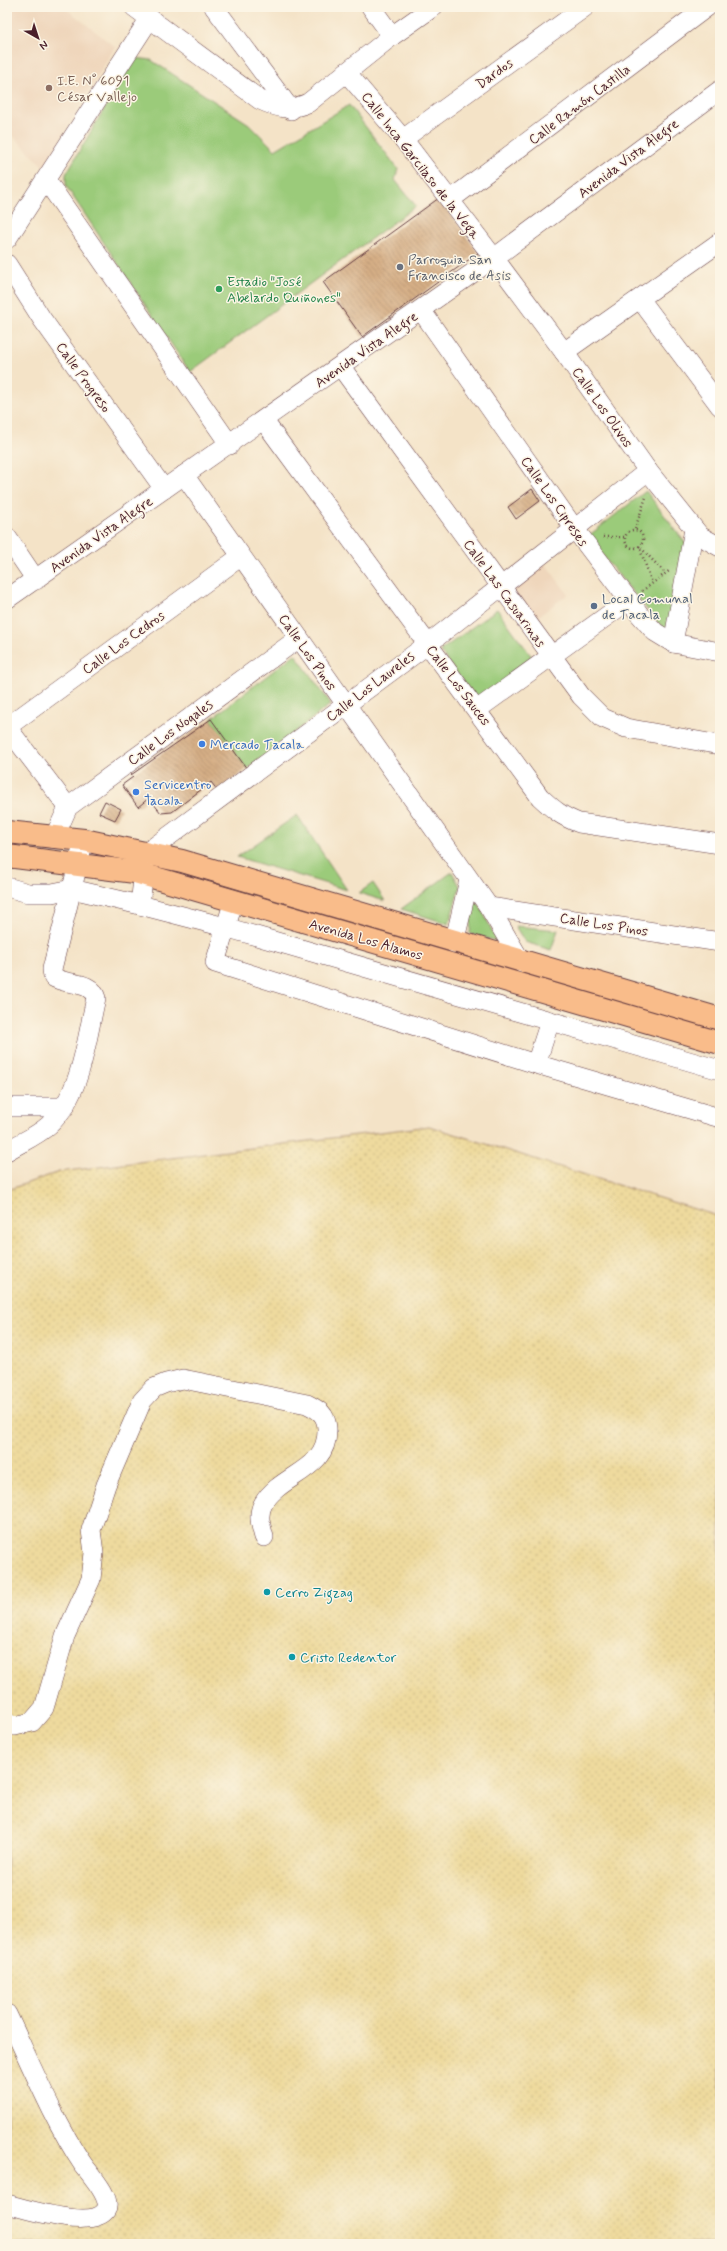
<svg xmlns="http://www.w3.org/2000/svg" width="727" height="2251" font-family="Mynerve,sans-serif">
<defs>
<pattern id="sand-dots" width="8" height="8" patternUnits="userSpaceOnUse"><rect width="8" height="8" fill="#eeda9e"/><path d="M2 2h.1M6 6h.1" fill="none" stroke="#cebb88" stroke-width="1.8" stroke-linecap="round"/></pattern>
<pattern id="building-back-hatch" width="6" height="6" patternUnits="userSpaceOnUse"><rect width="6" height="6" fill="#d6af86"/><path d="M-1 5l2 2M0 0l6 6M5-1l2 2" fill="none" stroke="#b08e6e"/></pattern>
</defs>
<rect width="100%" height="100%" fill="#fcf5e5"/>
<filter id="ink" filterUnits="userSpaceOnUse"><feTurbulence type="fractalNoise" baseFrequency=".025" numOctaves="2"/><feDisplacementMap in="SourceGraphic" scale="8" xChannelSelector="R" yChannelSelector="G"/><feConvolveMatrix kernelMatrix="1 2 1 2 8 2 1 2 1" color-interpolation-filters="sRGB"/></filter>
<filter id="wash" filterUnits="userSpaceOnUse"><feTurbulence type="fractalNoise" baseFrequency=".012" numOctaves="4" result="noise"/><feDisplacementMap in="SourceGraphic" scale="16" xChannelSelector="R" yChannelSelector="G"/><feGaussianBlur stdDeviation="0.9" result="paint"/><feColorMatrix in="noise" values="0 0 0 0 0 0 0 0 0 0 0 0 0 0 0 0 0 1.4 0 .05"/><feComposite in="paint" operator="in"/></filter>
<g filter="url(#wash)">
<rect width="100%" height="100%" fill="#f4e3c7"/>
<!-- built -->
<g fill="#efd6bb">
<polygon points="7,7 64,7 115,47 44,167 7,130"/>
<polygon points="544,562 568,594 535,619 511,588"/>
</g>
<!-- green -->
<g fill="#9bcb7a" stroke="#727552">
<polygon points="136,58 151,60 249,124 275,150 349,105 398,169 395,180 416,206 190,372 66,186 66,174 131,63"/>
<polygon points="646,491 686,544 672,628 665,631 587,537"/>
<polygon points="497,609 535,661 478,703 440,651"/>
<polygon points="295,654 331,704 247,769 211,719"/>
<polygon points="297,815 347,890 237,857"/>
<polygon points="452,872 460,886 449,924 401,909"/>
<polygon points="373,883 385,901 359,893"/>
<polygon points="472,902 479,904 497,941 470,934"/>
<polygon points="515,926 558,930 551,950 525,942"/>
</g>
<!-- sand -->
<polygon fill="url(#sand-dots)" stroke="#9c7c64" points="429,1126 720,1217 720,2244 7,2244 7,1190 59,1172"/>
<g id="blocks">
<!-- building -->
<g fill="url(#building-back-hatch)">
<polygon points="439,198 478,253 362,337 323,282"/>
<polygon points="532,489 540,501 516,519 508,507"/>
<polygon points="211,719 247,769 218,791 211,782 172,812 161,813 149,798 138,807 122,785 133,777 131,775"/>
<polygon points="105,801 121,809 115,820 99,813"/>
</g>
</g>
</g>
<g filter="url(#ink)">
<use href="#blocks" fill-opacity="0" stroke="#643c42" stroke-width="1"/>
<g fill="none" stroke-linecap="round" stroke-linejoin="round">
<!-- minor casing -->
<g stroke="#643c42" stroke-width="20">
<g id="minor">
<path d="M134,7L260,100C280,109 288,111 308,103L392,36L433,7"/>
<polyline points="214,7 291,110"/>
<polyline points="371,7 392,36"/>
<polyline points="346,72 403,139 494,258 564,352 648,471 700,536 720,547"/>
<polyline points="403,139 585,7"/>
<polyline points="46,180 230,445"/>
<polyline points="450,200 707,7"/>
<polyline points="7,239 150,18"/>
<polyline points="7,264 42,319 164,489"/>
<polyline points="640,299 720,406"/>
<polyline points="421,310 574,528 640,615 655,632 673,643 720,652"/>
<polyline points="564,352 720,242"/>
<polyline points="341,367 581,696 603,718 626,728 720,745"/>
<path d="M264,421L540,797C554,810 561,816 579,823L720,844"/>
<polyline points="184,475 489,907 522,963"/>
<polyline points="7,537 36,580"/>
<polyline points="7,599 494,258 720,90"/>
<polyline points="673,643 694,529"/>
<polyline points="478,709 629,600"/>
<polyline points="68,807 7,727 240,557"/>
<polyline points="54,838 68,807 299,638"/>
<polyline points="7,887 28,893 52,893 72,889 140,905 225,927 720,1070"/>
<polyline points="234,900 215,963 536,1064 720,1118"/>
<polyline points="140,905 146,853 428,644 648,471"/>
<polyline points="489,907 720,942"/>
<polyline points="454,943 469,880"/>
<polyline points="536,1064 550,1021"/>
<polyline points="7,1107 65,1107"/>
<path d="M7,1151C20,1143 37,1136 49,1125C82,1094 86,1040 96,998C91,980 67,986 53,977L52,969L84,840"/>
<path d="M7,1723L15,1726L32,1722L44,1708L65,1636L91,1579L94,1553L91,1530L106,1485L142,1401L154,1388L166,1383L183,1379L307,1404C319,1410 326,1414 327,1428C329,1471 281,1473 263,1504C257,1515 261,1526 264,1537"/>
<path d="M7,2014C30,2062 53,2119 82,2163C89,2173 113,2199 106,2210C93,2230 26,2209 7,2204"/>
</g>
</g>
<!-- major casing -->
<g stroke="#643c42" stroke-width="24">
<g id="major">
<polyline points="7,832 84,840 182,861 720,1019"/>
<polyline points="7,856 135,872 720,1043"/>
</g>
</g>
<!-- path -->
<g stroke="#643c42" stroke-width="2.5" stroke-dasharray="1 3" stroke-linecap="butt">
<polyline points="635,529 646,497"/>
<circle cx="634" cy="539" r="9"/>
<polyline points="603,537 624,537"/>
<polyline points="639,546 652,583"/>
<polyline points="641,548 665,573"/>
<polyline points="642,591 669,571"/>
</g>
<!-- minor -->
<use href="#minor" stroke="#fff" stroke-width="19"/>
<!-- major -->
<use href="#major" stroke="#f9bc8a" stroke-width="22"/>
</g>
</g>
<!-- markers -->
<circle fill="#8d6e63" stroke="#fcf5e5" stroke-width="1.5" cx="49" cy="88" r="4"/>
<circle fill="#6b7280" stroke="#fcf5e5" stroke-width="1.5" cx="400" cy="267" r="4"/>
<circle fill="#2e9e5b" stroke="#fcf5e5" stroke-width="1.5" cx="219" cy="289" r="4"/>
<circle fill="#5c6f8a" stroke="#fcf5e5" stroke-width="1.5" cx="594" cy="606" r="4"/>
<g fill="#3f7fe0" stroke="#fcf5e5" stroke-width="1.5">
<circle cx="202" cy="744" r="4"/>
<circle cx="136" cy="792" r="4"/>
</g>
<g fill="#0f9aa8" stroke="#fcf5e5" stroke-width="1.5">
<circle cx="267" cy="1592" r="4"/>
<circle cx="292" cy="1657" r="4"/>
</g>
<g text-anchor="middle" stroke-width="3" stroke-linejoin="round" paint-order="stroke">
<!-- street labels -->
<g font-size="14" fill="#4a1f2b" stroke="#fcf5e5">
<text transform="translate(494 73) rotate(-36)" y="5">Dardos</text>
<text transform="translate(579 104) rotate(-37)" y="5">Calle Ramón Castilla</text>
<text transform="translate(628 158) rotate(-37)" y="5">Avenida Vista Alegre</text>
<text transform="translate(421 165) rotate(52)" y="5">Calle Inca Garcilaso de la Vega</text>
<text transform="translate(366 349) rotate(-35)" y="5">Avenida Vista Alegre</text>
<text transform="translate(84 377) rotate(54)" y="5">Calle Progreso</text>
<text transform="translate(603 407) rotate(55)" y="5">Calle Los Olivos</text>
<text transform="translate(555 501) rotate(55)" y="5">Calle Los Cipreses</text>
<text transform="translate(101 534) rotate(-35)" y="5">Avenida Vista Alegre</text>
<text transform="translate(505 593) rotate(54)" y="5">Calle Las Casuarinas</text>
<text transform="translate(123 642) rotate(-36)" y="5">Calle Los Cedros</text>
<text transform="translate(308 652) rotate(55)" y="5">Calle Los Pinos</text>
<text transform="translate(459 685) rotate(53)" y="5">Calle Los Sauces</text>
<text transform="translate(370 686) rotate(-37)" y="5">Calle Los Laureles</text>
<text transform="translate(170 732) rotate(-36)" y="5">Calle Los Nogales</text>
<text transform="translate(604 924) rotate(9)" y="5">Calle Los Pinos</text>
<text transform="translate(366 939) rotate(16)" y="5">Avenida Los Alamos</text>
</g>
<!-- education labels -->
<g font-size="14" fill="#785e54" stroke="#fcf5e5" text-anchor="start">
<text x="57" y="85">I.E. N° 6091<tspan x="57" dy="16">César Vallejo</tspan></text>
</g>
<!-- worship labels -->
<g font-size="14" fill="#5b616d" stroke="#fcf5e5" text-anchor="start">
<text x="408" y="264">Parroquia San<tspan x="408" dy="16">Francisco de Asis</tspan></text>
</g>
<!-- leisure labels -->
<g font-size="14" fill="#27864d" stroke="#fcf5e5" text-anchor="start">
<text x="227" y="286">Estadio "José<tspan x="227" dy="16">Abelardo Quiñones"</tspan></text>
</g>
<!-- service labels -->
<g font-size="14" fill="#4e5e75" stroke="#fcf5e5" text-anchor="start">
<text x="602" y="603">Local Comunal<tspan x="602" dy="16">de Tacala</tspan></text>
</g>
<!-- shop labels -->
<g font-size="14" fill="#366cbe" stroke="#fcf5e5" text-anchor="start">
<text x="210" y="749">Mercado Tacala</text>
<text x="144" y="789">Servicentro<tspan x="144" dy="16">Tacala</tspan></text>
</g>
<!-- culture labels -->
<g font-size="14" fill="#0d838f" stroke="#fcf5e5" text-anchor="start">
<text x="275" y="1597">Cerro Zigzag</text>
<text x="300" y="1662">Cristo Redentor</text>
</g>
</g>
<!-- margin -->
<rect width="727" height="2251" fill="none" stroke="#fcf5e5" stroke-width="24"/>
<!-- north arrow -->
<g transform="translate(38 38) rotate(141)" stroke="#fcf5e5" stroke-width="3" paint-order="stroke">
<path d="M0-3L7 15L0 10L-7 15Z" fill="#4a1f2b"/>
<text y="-6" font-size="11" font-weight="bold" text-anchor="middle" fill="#4a1f2b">N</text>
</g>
</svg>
